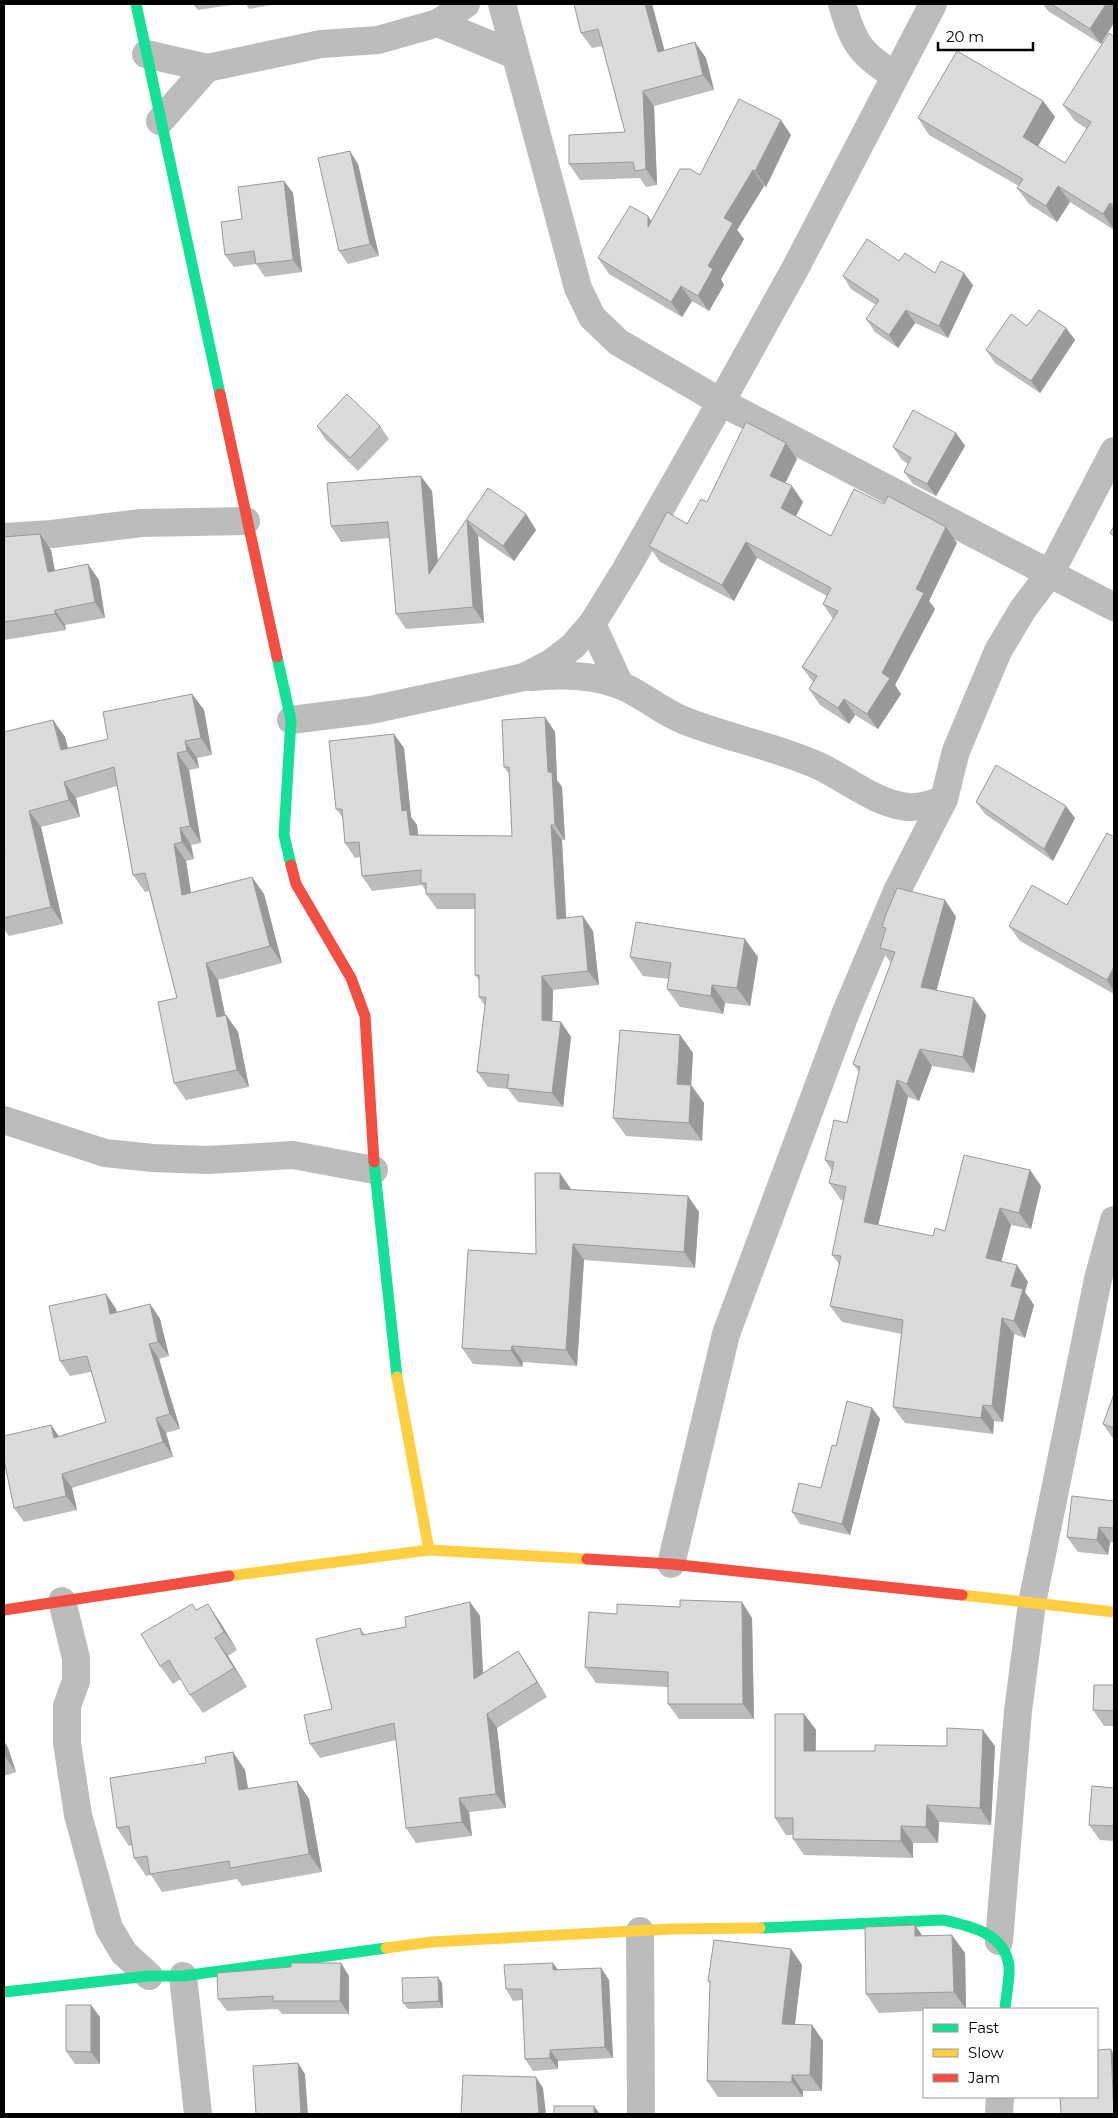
<svg xmlns="http://www.w3.org/2000/svg" width="1118" height="2118" font-family="Montserrat,sans-serif">
<rect width="100%" height="100%" fill="#fff"/>
<g fill="none" stroke-linecap="round" stroke-linejoin="round">
<!-- street -->
<g stroke="#bcbcbc" stroke-width="28">
<polyline points="502,4 578,288 592,317 618,342 721,402 1114,607"/>
<path d="M842,4C854,44 859,52 895,76"/>
<polyline points="438,23 515,55"/>
<polyline points="146,54 207,68 321,44 378,40 438,23 466,4"/>
<polyline points="160,121 207,68"/>
<polyline points="4,537 52,534 141,523 246,521"/>
<polyline points="592,624 620,685"/>
<path d="M530,677C560,674 592,674 620,685C642,694 661,711 683,720C727,738 775,746 819,766C847,779 876,804 908,807C921,808 933,804 944,799L956,751L998,651L1023,609L1051,572L1114,451"/>
<polyline points="291,720 371,710 524,677 551,663 573,646 592,624 626,569 721,402 796,267 933,4"/>
<polyline points="4,1120 105,1153 153,1158 207,1160 293,1155 374,1170"/>
<polyline points="671,1564 726,1334 846,1012 898,889 944,799"/>
<polyline points="62,1601 76,1658 76,1681 67,1706 67,1743 78,1815 109,1928 124,1953 149,1976"/>
<polyline points="640,1931 641,2114"/>
<polyline points="999,1941 1018,1711 1032,1603 1098,1279 1114,1220"/>
<polyline points="183,1976 198,2114"/>
<polyline points="999,2114 1000,2097"/>
</g>
<!-- fast -->
<g stroke="#16e098" stroke-width="11">
<polyline points="136,4 220,394"/>
<polyline points="277,657 291,720 284,835 291,865"/>
<polyline points="374,1162 397,1377"/>
<path d="M760,1928L943,1920C970,1926 1005,1933 1009,1966C1010,1979 1006,1996 1005,2009"/>
<polyline points="4,1992 149,1976 183,1976 386,1948"/>
</g>
<!-- slow -->
<g stroke="#ffcf43" stroke-width="11">
<polyline points="397,1377 429,1550"/>
<polyline points="229,1576 429,1550 587,1559"/>
<polyline points="962,1595 1114,1612"/>
<polyline points="386,1948 431,1942 671,1929 760,1928"/>
</g>
<!-- jam -->
<g stroke="#f24e42" stroke-width="11">
<polyline points="220,394 277,657"/>
<polyline points="291,865 296,884 351,978 365,1016 374,1162"/>
<polyline points="587,1559 671,1564 962,1595"/>
<polyline points="4,1610 229,1576"/>
</g>
</g>
<!-- wall -->
<g fill="#bcbcbc">
<polygon points="193,4 238,4 198,10"/>
<polygon points="246,4 277,4 249,9"/>
<polygon points="574,4 652,4 664,50 706,58 714,90 654,106 657,185 646,187 640,178 580,180 569,164 625,132 603,46 592,48 581,33"/>
<polygon points="1043,4 1114,4 1101,44 1048,11"/>
<polygon points="1114,37 1114,230 1070,202 1057,222 1029,204 1017,188 1019,186 929,135 918,118 1043,101 1055,117 1038,146 1065,163 1087,129 1075,121 1063,105"/>
<polygon points="791,135 766,187 764,186 737,230 744,239 721,279 724,285 709,311 692,301 682,317 609,274 598,258 651,221 700,175"/>
<polygon points="358,164 379,256 348,264 339,251"/>
<polygon points="284,181 293,193 302,272 265,277 256,264 234,267 225,255 242,219"/>
<polygon points="899,261 935,273 973,285 948,338 915,323 898,348 875,332 866,319 876,305 851,289 843,276"/>
<polygon points="1027,326 1066,328 1075,340 1040,393 995,363 986,350"/>
<polygon points="317,426 380,426 389,439 358,471 325,439"/>
<polygon points="956,433 965,446 936,496 913,484 904,472 908,464 902,460 893,447"/>
<polygon points="786,443 797,459 785,483 803,502 796,516 831,536 957,543 929,601 935,609 895,685 901,694 878,729 855,715 849,724 820,705 809,689 813,682 802,667 833,619 823,604 827,596 757,558 734,601 660,562 649,546 687,524 707,502"/>
<polygon points="488,488 526,514 536,530 514,561 478,536 484,623 406,629 396,614 390,538 341,542 331,526 432,491 438,562"/>
<polygon points="40,534 51,550 55,571 99,580 105,618 65,625 66,630 4,640 4,537"/>
<polygon points="192,694 204,710 212,755 197,758 199,768 189,770 201,843 191,845 194,859 186,861 191,893 264,894 282,963 218,980 225,1015 226,1015 238,1032 249,1087 186,1100 174,1083 177,998 149,891 145,892 133,875 117,786 76,798 80,817 41,827 63,924 9,936 4,929 4,851 5,851 53,720 65,737 68,748 108,739"/>
<polygon points="545,717 555,732 557,780 562,787 565,840 562,840 566,918 593,931 599,985 553,990 552,1021 561,1022 571,1037 563,1107 518,1102 508,1089 488,1087 477,1072 485,1006 479,997 479,980 475,975 475,909 437,909 426,894 426,891 422,885 372,891 362,876 360,857 355,858 345,843 343,818 336,809 404,748 411,817 417,825 418,835 512,836 509,774 504,767"/>
<polygon points="976,802 1075,818 1053,861 985,814"/>
<polygon points="1114,837 1114,994 1020,941 1009,926 1067,905"/>
<polygon points="945,900 956,917 936,990 986,1015 974,1073 932,1066 919,1101 908,1097 878,1225 933,1236 945,1231 1030,1170 1041,1186 1031,1229 1011,1225 1001,1262 1028,1282 1025,1292 1034,1305 1025,1338 1014,1334 1003,1422 994,1421 993,1434 905,1423 893,1407 902,1334 842,1322 830,1306 839,1264 832,1255 843,1200 841,1200 829,1183 832,1171 825,1160 847,1123 859,1072 853,1064 891,963 880,948 885,931 882,927"/>
<polygon points="630,957 758,957 750,1006 725,1003 723,1014 680,1007 667,989 669,979 643,976"/>
<polygon points="680,1035 693,1053 691,1085 704,1103 702,1141 626,1136 613,1118"/>
<polygon points="571,1190 699,1212 695,1268 584,1260 577,1366 523,1362 522,1367 473,1364 462,1348 536,1254"/>
<polygon points="106,1294 116,1309 117,1312 150,1304 160,1319 169,1356 159,1359 180,1429 166,1433 173,1457 72,1488 77,1510 24,1522 14,1508 51,1425 59,1436 106,1422 91,1372 70,1376 60,1361"/>
<polygon points="1114,1394 1114,1440 1103,1424"/>
<polygon points="872,1408 880,1419 850,1535 800,1524 792,1512 821,1488 836,1446"/>
<polygon points="1114,1501 1114,1542 1110,1542 1108,1555 1078,1552 1067,1537"/>
<polygon points="470,1602 480,1616 483,1673 518,1651 528,1666 547,1697 497,1728 506,1808 469,1812 472,1836 416,1843 406,1828 396,1740 320,1758 310,1744 332,1709 360,1628 365,1635 406,1627"/>
<polygon points="197,1610 220,1622 237,1650 228,1656 247,1687 203,1713 190,1695 181,1679 173,1684 160,1666"/>
<polygon points="617,1614 752,1618 754,1719 679,1719 668,1704 668,1687 596,1683 585,1667"/>
<polygon points="1114,1685 1114,1726 1104,1726 1093,1710"/>
<polygon points="804,1714 816,1730 816,1751 875,1751 995,1746 991,1825 939,1822 938,1843 913,1843 913,1858 804,1855 793,1839 793,1835 786,1835 775,1818"/>
<polygon points="4,1741 8,1748 16,1772 4,1776"/>
<polygon points="245,1770 248,1789 297,1781 309,1799 322,1872 242,1886 237,1879 162,1892 151,1875 146,1876 134,1858 132,1845 129,1846 117,1828"/>
<polygon points="1114,1788 1114,1841 1100,1840 1089,1825"/>
<polygon points="915,1925 922,1936 965,1953 966,2009 924,2009 924,2011 879,2013 866,1994"/>
<polygon points="791,1949 802,1965 795,2025 812,2025 823,2041 822,2091 803,2091 803,2097 718,2097 707,2081 710,1984 708,1981"/>
<polygon points="341,1963 349,1976 349,2014 282,2014 278,2009 227,2011 218,1999"/>
<polygon points="601,1968 609,1980 613,2058 558,2061 558,2069 533,2071 525,2059 522,2000 513,2001 506,1989 558,1970"/>
<polygon points="442,1983 443,2008 408,2009 403,2003"/>
<polygon points="100,2017 100,2064 75,2064 66,2051"/>
</g>
<!-- shaded-wall -->
<g fill="#999">
<polygon points="645,4 652,4 669,67 658,52"/>
<polygon points="1106,4 1114,4 1114,23 1101,44 1090,29"/>
<polygon points="695,42 706,58 714,90 703,75"/>
<polygon points="643,91 654,106 657,185 646,169"/>
<polygon points="1043,101 1055,117 1034,153 1023,137"/>
<polygon points="781,120 791,135 766,187 755,171"/>
<polygon points="350,151 358,164 379,256 370,244"/>
<polygon points="753,170 764,186 737,230 744,239 721,279 724,285 709,311 698,296 724,218"/>
<polygon points="284,181 293,193 302,272 293,260"/>
<polygon points="1058,186 1070,202 1057,222 1046,206"/>
<polygon points="1110,203 1114,210 1114,229 1103,214"/>
<polygon points="648,216 658,232 648,227"/>
<polygon points="964,273 973,285 948,338 939,326"/>
<polygon points="681,286 692,301 682,317 671,302"/>
<polygon points="906,310 915,323 898,348 889,335"/>
<polygon points="1066,328 1075,340 1040,393 1031,381"/>
<polygon points="956,433 965,446 936,496 927,484"/>
<polygon points="786,443 797,459 781,492 770,476"/>
<polygon points="421,476 432,491 440,589 429,574"/>
<polygon points="792,486 803,502 792,524 781,508"/>
<polygon points="526,514 536,530 514,561 503,546"/>
<polygon points="467,520 478,536 484,623 473,607"/>
<polygon points="946,527 957,543 929,601 935,609 895,685 901,694 878,729 867,714 882,673 916,589"/>
<polygon points="40,534 51,550 58,588 48,572"/>
<polygon points="746,542 757,558 734,601 722,585"/>
<polygon points="88,564 99,580 105,618 95,602"/>
<polygon points="55,610 65,625 66,630 55,614"/>
<polygon points="192,694 204,710 212,755 201,738"/>
<polygon points="844,699 855,715 849,724 838,708"/>
<polygon points="545,717 555,732 557,780 562,787 565,840 555,825 548,772"/>
<polygon points="53,720 65,737 73,766 61,750"/>
<polygon points="394,734 404,748 411,817 417,825 420,850 410,835 402,811"/>
<polygon points="185,741 197,758 199,768 187,751"/>
<polygon points="177,753 189,770 201,843 190,826"/>
<polygon points="64,782 76,798 80,817 69,800"/>
<polygon points="1066,806 1075,818 1053,861 1044,849"/>
<polygon points="29,811 41,827 63,924 51,907"/>
<polygon points="551,825 562,840 567,934 557,919"/>
<polygon points="180,828 191,845 194,859 182,842"/>
<polygon points="174,844 186,861 194,912 182,895"/>
<polygon points="252,877 264,894 282,963 270,946"/>
<polygon points="945,900 956,917 933,1004 921,987"/>
<polygon points="583,916 593,931 599,985 588,971"/>
<polygon points="745,939 758,957 750,1006 737,988"/>
<polygon points="206,963 218,980 229,1034 217,1017"/>
<polygon points="1114,967 1114,991 1107,980"/>
<polygon points="542,976 553,990 552,1035 542,1020"/>
<polygon points="712,985 725,1003 723,1014 711,996"/>
<polygon points="974,998 986,1015 974,1073 963,1057"/>
<polygon points="226,1015 238,1032 249,1087 237,1070"/>
<polygon points="561,1022 571,1037 563,1107 552,1093"/>
<polygon points="680,1035 693,1053 690,1103 677,1084"/>
<polygon points="920,1049 932,1066 919,1101 907,1084"/>
<polygon points="897,1080 908,1097 875,1239 864,1222"/>
<polygon points="691,1085 704,1103 702,1141 689,1123"/>
<polygon points="1030,1170 1041,1186 1031,1229 1019,1213"/>
<polygon points="560,1173 571,1189 560,1189"/>
<polygon points="688,1196 699,1212 695,1268 684,1252"/>
<polygon points="1000,1208 1011,1225 998,1274 986,1258"/>
<polygon points="573,1244 584,1260 577,1366 566,1350"/>
<polygon points="1017,1265 1028,1282 1025,1292 1034,1305 1025,1338 1014,1321 1011,1286"/>
<polygon points="106,1294 116,1309 120,1329 110,1314"/>
<polygon points="150,1304 160,1319 169,1356 158,1342"/>
<polygon points="1002,1318 1014,1334 1003,1422 992,1406"/>
<polygon points="149,1344 159,1359 180,1429 170,1414"/>
<polygon points="512,1346 523,1362 522,1367 511,1351"/>
<polygon points="983,1405 994,1421 993,1434 981,1418"/>
<polygon points="872,1408 880,1419 850,1535 842,1524"/>
<polygon points="156,1418 166,1433 173,1457 163,1442"/>
<polygon points="51,1425 61,1440 54,1438"/>
<polygon points="62,1474 72,1488 77,1510 66,1496"/>
<polygon points="1099,1527 1110,1542 1108,1555 1097,1540"/>
<polygon points="470,1602 480,1616 484,1693 474,1679"/>
<polygon points="742,1602 752,1618 754,1719 743,1704"/>
<polygon points="208,1604 220,1622 237,1650 224,1632"/>
<polygon points="215,1638 228,1656 247,1687 234,1668"/>
<polygon points="518,1651 528,1666 547,1697 537,1682"/>
<polygon points="487,1714 497,1728 506,1808 496,1794"/>
<polygon points="804,1714 816,1730 815,1768 804,1751"/>
<polygon points="983,1730 995,1746 991,1825 980,1808"/>
<polygon points="4,1741 8,1748 16,1772 5,1756 4,1751"/>
<polygon points="233,1752 245,1770 251,1808 239,1790"/>
<polygon points="297,1781 309,1799 322,1872 309,1854"/>
<polygon points="459,1798 469,1812 472,1836 462,1822"/>
<polygon points="927,1805 939,1822 938,1843 926,1827"/>
<polygon points="901,1826 913,1843 913,1858 901,1841"/>
<polygon points="915,1925 928,1944 915,1936"/>
<polygon points="952,1935 965,1953 966,2009 954,1992"/>
<polygon points="791,1949 802,1965 793,2040 782,2024"/>
<polygon points="341,1963 349,1976 349,2014 340,2001"/>
<polygon points="553,1963 561,1974 553,1970"/>
<polygon points="601,1968 609,1980 613,2058 605,2047"/>
<polygon points="438,1977 442,1983 443,2008 439,2001"/>
<polygon points="91,2005 100,2017 100,2064 91,2052"/>
<polygon points="812,2025 823,2041 822,2091 810,2075"/>
<polygon points="1111,2049 1114,2055 1114,2108"/>
<polygon points="550,2050 558,2061 558,2069 550,2058"/>
<polygon points="298,2063 305,2074 308,2114 301,2114"/>
<polygon points="792,2075 803,2091 803,2097 792,2082"/>
<polygon points="536,2077 543,2088 546,2114 540,2114 539,2113"/>
<polygon points="594,2106 600,2114 594,2114"/>
</g>
<!-- building -->
<g fill="#dbdbdb" stroke="#999">
<polygon points="574,4 645,4 658,52 695,42 703,75 643,91 646,169 635,171 633,162 569,164 569,135 625,132 598,29 581,33"/>
<polygon points="1051,4 1106,4 1090,29"/>
<polygon points="1109,33 1114,37 1114,206 1110,203 1103,214 1058,186 1046,206 1017,188 1023,179 918,118 957,51 1043,101 1023,137 1065,163 1091,122 1063,105"/>
<polygon points="739,99 781,120 755,171 753,170 724,218 733,223 708,266 713,269 698,296 681,286 671,302 598,258 630,206 648,216 648,227 680,169 690,169 700,175"/>
<polygon points="350,151 370,244 339,251 318,158"/>
<polygon points="284,181 293,260 256,264 254,251 225,255 221,222 242,219 238,187"/>
<polygon points="867,239 899,261 905,253 935,273 941,261 964,273 939,326 906,310 889,335 866,319 879,300 843,276"/>
<polygon points="1039,310 1066,328 1031,381 986,350 1011,314 1027,326"/>
<polygon points="347,394 380,426 350,458 317,426"/>
<polygon points="913,410 956,433 927,484 904,472 911,458 893,447"/>
<polygon points="746,422 786,443 770,476 792,486 781,508 831,536 854,489 884,504 888,496 946,527 916,589 924,593 882,673 890,678 867,714 844,699 838,708 809,689 817,676 802,667 838,611 823,604 831,588 746,542 722,585 649,546 667,512 687,524 701,499 707,502"/>
<polygon points="421,476 429,574 488,488 526,514 503,546 467,520 473,607 396,614 388,522 331,526 327,483"/>
<polygon points="1114,526 1114,536 1110,533"/>
<polygon points="40,534 48,572 88,564 95,602 55,610 55,614 4,622 4,537"/>
<polygon points="192,694 201,738 185,741 187,751 177,753 190,826 180,828 182,842 174,844 182,895 252,877 270,946 206,963 217,1017 226,1015 237,1070 174,1083 158,1002 177,998 145,873 133,875 114,767 64,782 69,800 29,811 51,907 4,918 4,851 5,851 4,846 4,732 53,720 61,750 108,739 103,712"/>
<polygon points="545,717 548,772 552,772 555,825 551,825 557,919 583,916 588,971 542,976 542,1020 561,1022 552,1093 507,1088 509,1075 477,1072 486,997 479,997 479,975 475,975 475,894 426,894 426,883 421,883 421,870 362,876 359,842 345,843 342,809 336,809 329,741 394,734 402,811 407,810 410,835 512,836 509,767 504,767 502,720"/>
<polygon points="996,765 1066,806 1044,849 976,802"/>
<polygon points="1107,833 1114,837 1114,967 1107,980 1009,926 1032,885 1067,905"/>
<polygon points="897,888 945,900 921,987 974,998 963,1057 920,1049 907,1084 897,1080 864,1222 933,1236 935,1228 945,1231 964,1155 1030,1170 1019,1213 1000,1208 986,1258 1017,1265 1011,1286 1023,1289 1014,1321 1002,1318 992,1406 983,1405 981,1418 893,1407 903,1320 830,1306 841,1256 832,1255 846,1187 829,1183 834,1162 825,1160 834,1120 847,1123 860,1067 853,1064 895,952 880,948 886,928 882,927 885,917"/>
<polygon points="636,922 745,939 737,988 712,985 711,996 667,989 671,963 630,957"/>
<polygon points="620,1030 680,1035 677,1084 691,1085 689,1123 613,1118"/>
<polygon points="535,1173 560,1173 560,1189 688,1196 684,1252 573,1244 566,1350 512,1346 511,1351 462,1348 468,1250 536,1254"/>
<polygon points="106,1294 110,1314 150,1304 158,1342 149,1344 170,1414 156,1418 163,1442 62,1474 66,1496 14,1508 4,1460 4,1436 51,1425 54,1438 106,1422 87,1356 60,1361 49,1306"/>
<polygon points="1114,1394 1114,1428 1103,1424"/>
<polygon points="847,1401 872,1408 842,1524 792,1512 799,1483 821,1488 832,1445 836,1446"/>
<polygon points="1072,1496 1114,1501 1114,1528 1099,1527 1097,1540 1067,1537"/>
<polygon points="680,1600 742,1602 743,1704 668,1704 668,1672 585,1667 589,1612 617,1614 617,1604 680,1607"/>
<polygon points="470,1602 474,1679 518,1651 537,1682 487,1714 496,1794 459,1798 462,1822 406,1828 394,1723 310,1744 304,1715 332,1709 316,1639 360,1628 362,1635 406,1627 405,1617"/>
<polygon points="192,1604 196,1610 208,1604 224,1632 215,1638 234,1668 190,1695 169,1660 160,1666 141,1634"/>
<polygon points="1094,1685 1114,1685 1114,1711 1093,1710"/>
<polygon points="775,1714 804,1714 804,1751 875,1751 875,1745 947,1746 947,1728 983,1730 980,1808 927,1805 926,1827 901,1826 901,1841 793,1839 793,1818 775,1818"/>
<polygon points="233,1752 239,1790 297,1781 309,1854 230,1868 229,1861 150,1874 147,1856 134,1858 129,1826 117,1828 110,1778 206,1763 205,1757"/>
<polygon points="1092,1786 1114,1788 1114,1826 1089,1825"/>
<polygon points="915,1925 915,1936 952,1935 954,1992 866,1994 865,1927"/>
<polygon points="714,1940 791,1949 782,2024 812,2025 810,2075 792,2075 792,2082 707,2081 710,1981 708,1981"/>
<polygon points="291,1963 341,1963 340,2001 273,2001 273,1996 218,1999 217,1973 291,1967"/>
<polygon points="553,1963 553,1970 601,1968 605,2047 550,2050 550,2058 525,2059 522,1989 506,1989 504,1965"/>
<polygon points="438,1977 439,2001 403,2003 402,1978"/>
<polygon points="66,2005 91,2005 91,2052 66,2051"/>
<polygon points="1111,2049 1114,2114 1061,2114 1060,2097 1097,2097 1097,2050"/>
<polygon points="298,2063 301,2114 256,2114 253,2066"/>
<polygon points="463,2075 536,2077 539,2113 528,2114 461,2114"/>
<rect x="554" y="2106" width="40" height="8"/>
</g>
<!-- border -->
<rect width="1118" height="2118" fill="none" stroke="#000000" stroke-width="10"/>
<!-- legend -->
<rect x="923" y="2008" width="175" height="90" fill="#ffffff" stroke="#999999"/>
<rect x="933" y="2024" width="25" height="8" fill="#16e098" stroke="#999999"/>
<text x="968" y="2033" font-size="15" fill="#000000">Fast</text>
<rect x="933" y="2049" width="25" height="8" fill="#ffcf43" stroke="#999999"/>
<text x="968" y="2058" font-size="15" fill="#000000">Slow</text>
<rect x="933" y="2074" width="25" height="8" fill="#f24e42" stroke="#999999"/>
<text x="968" y="2083" font-size="15" fill="#000000">Jam</text>
<!-- scale -->
<path d="M938 42v8h95v-8" fill="none" stroke="#000000" stroke-width="2.5"/>
<text x="946" y="42" font-size="15" fill="#000000" stroke="#ffffff" stroke-width="4" paint-order="stroke">20 m</text>
</svg>
